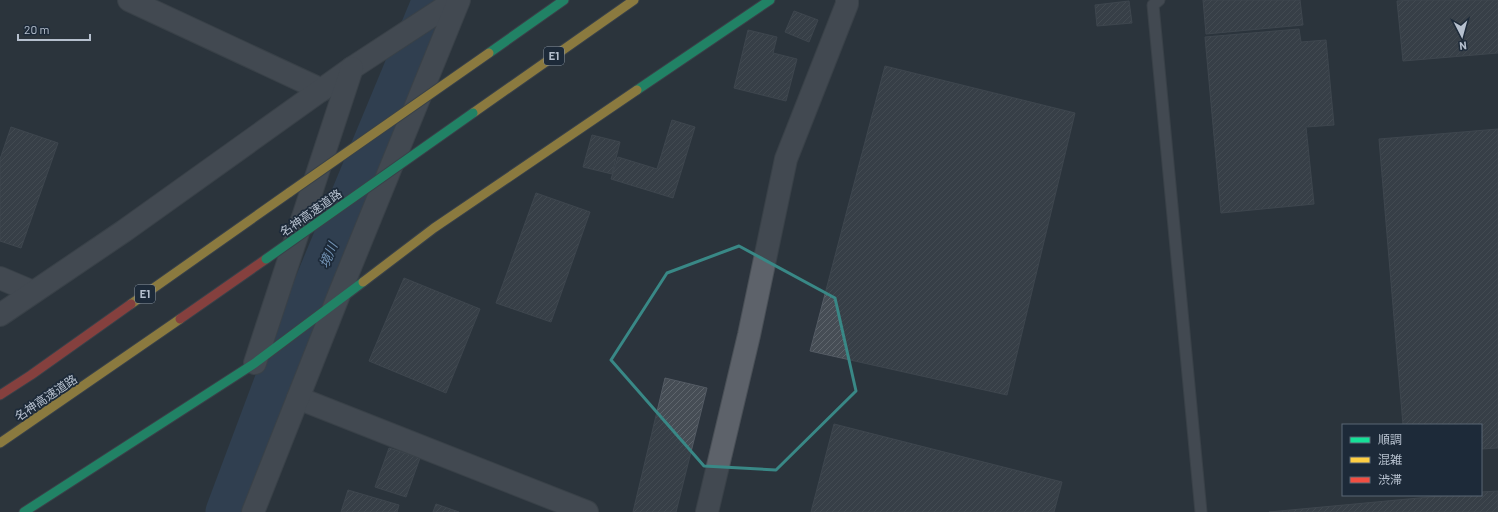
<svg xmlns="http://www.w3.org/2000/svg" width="1498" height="512" font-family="Barlow,'Noto Sans JP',sans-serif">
<defs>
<pattern id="building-hatch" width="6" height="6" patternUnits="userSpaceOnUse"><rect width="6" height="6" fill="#464d55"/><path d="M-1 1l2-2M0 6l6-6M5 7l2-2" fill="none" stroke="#5e656c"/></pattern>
</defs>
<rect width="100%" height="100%" fill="#2c343d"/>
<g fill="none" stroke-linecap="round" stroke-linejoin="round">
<!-- river -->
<polyline stroke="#354d69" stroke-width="43" points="227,512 281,368 434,0"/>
</g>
<!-- building -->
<g fill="url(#building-hatch)" stroke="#545b64">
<polygon points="1203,0 1300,0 1303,25 1206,34"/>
<polygon points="1413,0 1498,0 1498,53 1403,61 1397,1"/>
<polygon points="1129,1 1132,23 1097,26 1095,5"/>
<polygon points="794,11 818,20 809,42 785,32"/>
<polygon points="1299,29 1301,42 1326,40 1334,125 1306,127 1314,204 1221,213 1205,37"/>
<polygon points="748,30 777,37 773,53 797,59 786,101 734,88"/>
<polygon points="885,66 1075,113 1007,395 810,351"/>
<polygon points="672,120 695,127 673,198 611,179 618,157 657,169"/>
<polygon points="11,127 58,143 21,248 0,241 0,159"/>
<polygon points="1498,129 1498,448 1481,449 1481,425 1403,425 1379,139"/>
<polygon points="592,135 620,142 612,174 583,167"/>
<polygon points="536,193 590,212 551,322 496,303"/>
<polygon points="404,278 480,309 446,393 369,361"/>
<polygon points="665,378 707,388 676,512 633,512"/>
<polygon points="834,424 1062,482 1054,512 811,512"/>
<polygon points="389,448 420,458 406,497 375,487"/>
<polygon points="348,490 399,505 397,512 341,512"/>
<polygon points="1498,491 1498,512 1269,512 1451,495 1481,495 1481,492"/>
<polygon points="436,504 459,512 433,512"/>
</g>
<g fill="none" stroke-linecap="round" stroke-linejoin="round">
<!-- lane casing -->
<g stroke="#4a5057" stroke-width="13">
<polyline id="lane" points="1159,0 1153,5 1201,512"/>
</g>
<!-- street casing -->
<g stroke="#4a5057" stroke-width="24">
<g id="street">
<polyline points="129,0 322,90"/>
<polyline points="0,278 33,292"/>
<polyline points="0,315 124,231 352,68 456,0"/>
<polyline points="255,363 352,68"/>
<polyline points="298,398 587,512"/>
<polyline points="253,512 336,302 459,0"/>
<polyline points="707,512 749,335 786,159 847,4 847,0"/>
</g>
</g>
<!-- fast casing -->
<g stroke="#4a5057" stroke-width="11">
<g id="fast">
<polyline points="489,53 564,0"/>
<polyline points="637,90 770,0"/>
<polyline points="24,512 255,363 363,282"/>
</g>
</g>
<!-- slow casing -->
<g stroke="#4a5057" stroke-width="11">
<g id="slow">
<polyline points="473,113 634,0"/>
<polyline points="363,282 434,228 637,90"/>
<polyline points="131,304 290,192"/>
<polyline points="0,443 180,319"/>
</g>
</g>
<!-- jam casing -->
<g stroke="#4a5057" stroke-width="11">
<g id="jam">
<polyline points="180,319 266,259"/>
<polyline points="0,395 31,375 131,304"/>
</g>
</g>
<!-- lane -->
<use href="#lane" stroke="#5d626a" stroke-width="11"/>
<!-- street -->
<use href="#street" stroke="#5d626a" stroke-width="22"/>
<!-- fast -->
<use href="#fast" stroke="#16e098" stroke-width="9"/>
<!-- slow -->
<use href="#slow" stroke="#ffcf43" stroke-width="9"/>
<!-- jam -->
<use href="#jam" stroke="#f24e42" stroke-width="9"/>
<!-- fast-bridge casing -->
<g stroke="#495058" stroke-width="11" stroke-linecap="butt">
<polyline id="fast-bridge" points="266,259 473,113"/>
</g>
<!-- slow-bridge casing -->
<g stroke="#495058" stroke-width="11" stroke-linecap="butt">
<polyline id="slow-bridge" points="290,192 489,53"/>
</g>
<!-- fast-bridge -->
<use href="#fast-bridge" stroke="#16e098" stroke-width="9"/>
<!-- slow-bridge -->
<use href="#slow-bridge" stroke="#ffcf43" stroke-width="9"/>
</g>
<!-- marked area -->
<path d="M0 0H1498V512H0ZM739,246L835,298L856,391L776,470L704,466L611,360L667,273Z" fill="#2c343d" fill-opacity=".55" fill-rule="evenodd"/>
<path fill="none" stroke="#398886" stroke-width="3" stroke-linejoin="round" d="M739,246L835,298L856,391L776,470L704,466L611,360L667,273Z"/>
<g text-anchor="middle" stroke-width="3.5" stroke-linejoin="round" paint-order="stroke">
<!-- shield labels -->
<g fill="#1d2a39" stroke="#8893a1" stroke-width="1">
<rect x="544" y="47" width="20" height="18" rx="3"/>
<rect x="135" y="285" width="20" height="18" rx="3"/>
</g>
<g font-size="11" font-weight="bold" fill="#b6c0ce">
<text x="554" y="60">E1</text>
<text x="145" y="298">E1</text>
</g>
<!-- street labels -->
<g font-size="12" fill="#b6c0ce" stroke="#1d2a39">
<text transform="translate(311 213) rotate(-35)" y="4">名神高速道路</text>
<text transform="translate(46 398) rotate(-34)" y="4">名神高速道路</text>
</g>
<!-- water labels -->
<g font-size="13" font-style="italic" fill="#7393b4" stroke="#1d2a39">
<text transform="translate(328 255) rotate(-67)" y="5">境川</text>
</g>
</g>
<!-- legend -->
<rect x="1342" y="424" width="140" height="72" fill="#1d2a39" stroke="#5a6675"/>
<rect x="1350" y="437" width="20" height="6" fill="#16e098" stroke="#5a6675"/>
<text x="1378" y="444" font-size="12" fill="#b6c0ce">順調</text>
<rect x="1350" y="457" width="20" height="6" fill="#ffcf43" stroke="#5a6675"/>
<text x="1378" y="464" font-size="12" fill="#b6c0ce">混雑</text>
<rect x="1350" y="477" width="20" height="6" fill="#f24e42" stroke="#5a6675"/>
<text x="1378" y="484" font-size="12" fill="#b6c0ce">渋滞</text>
<!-- north arrow -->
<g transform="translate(1462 36) rotate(174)" stroke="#1d2a39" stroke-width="3" paint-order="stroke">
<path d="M0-3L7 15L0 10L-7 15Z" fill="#b6c0ce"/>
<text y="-6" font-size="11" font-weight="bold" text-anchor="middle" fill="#b6c0ce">N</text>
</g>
<!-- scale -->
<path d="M18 34v6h72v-6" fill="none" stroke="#b6c0ce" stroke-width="2"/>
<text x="24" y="34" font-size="12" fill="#b6c0ce" stroke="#1d2a39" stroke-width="3" paint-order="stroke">20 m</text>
</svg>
